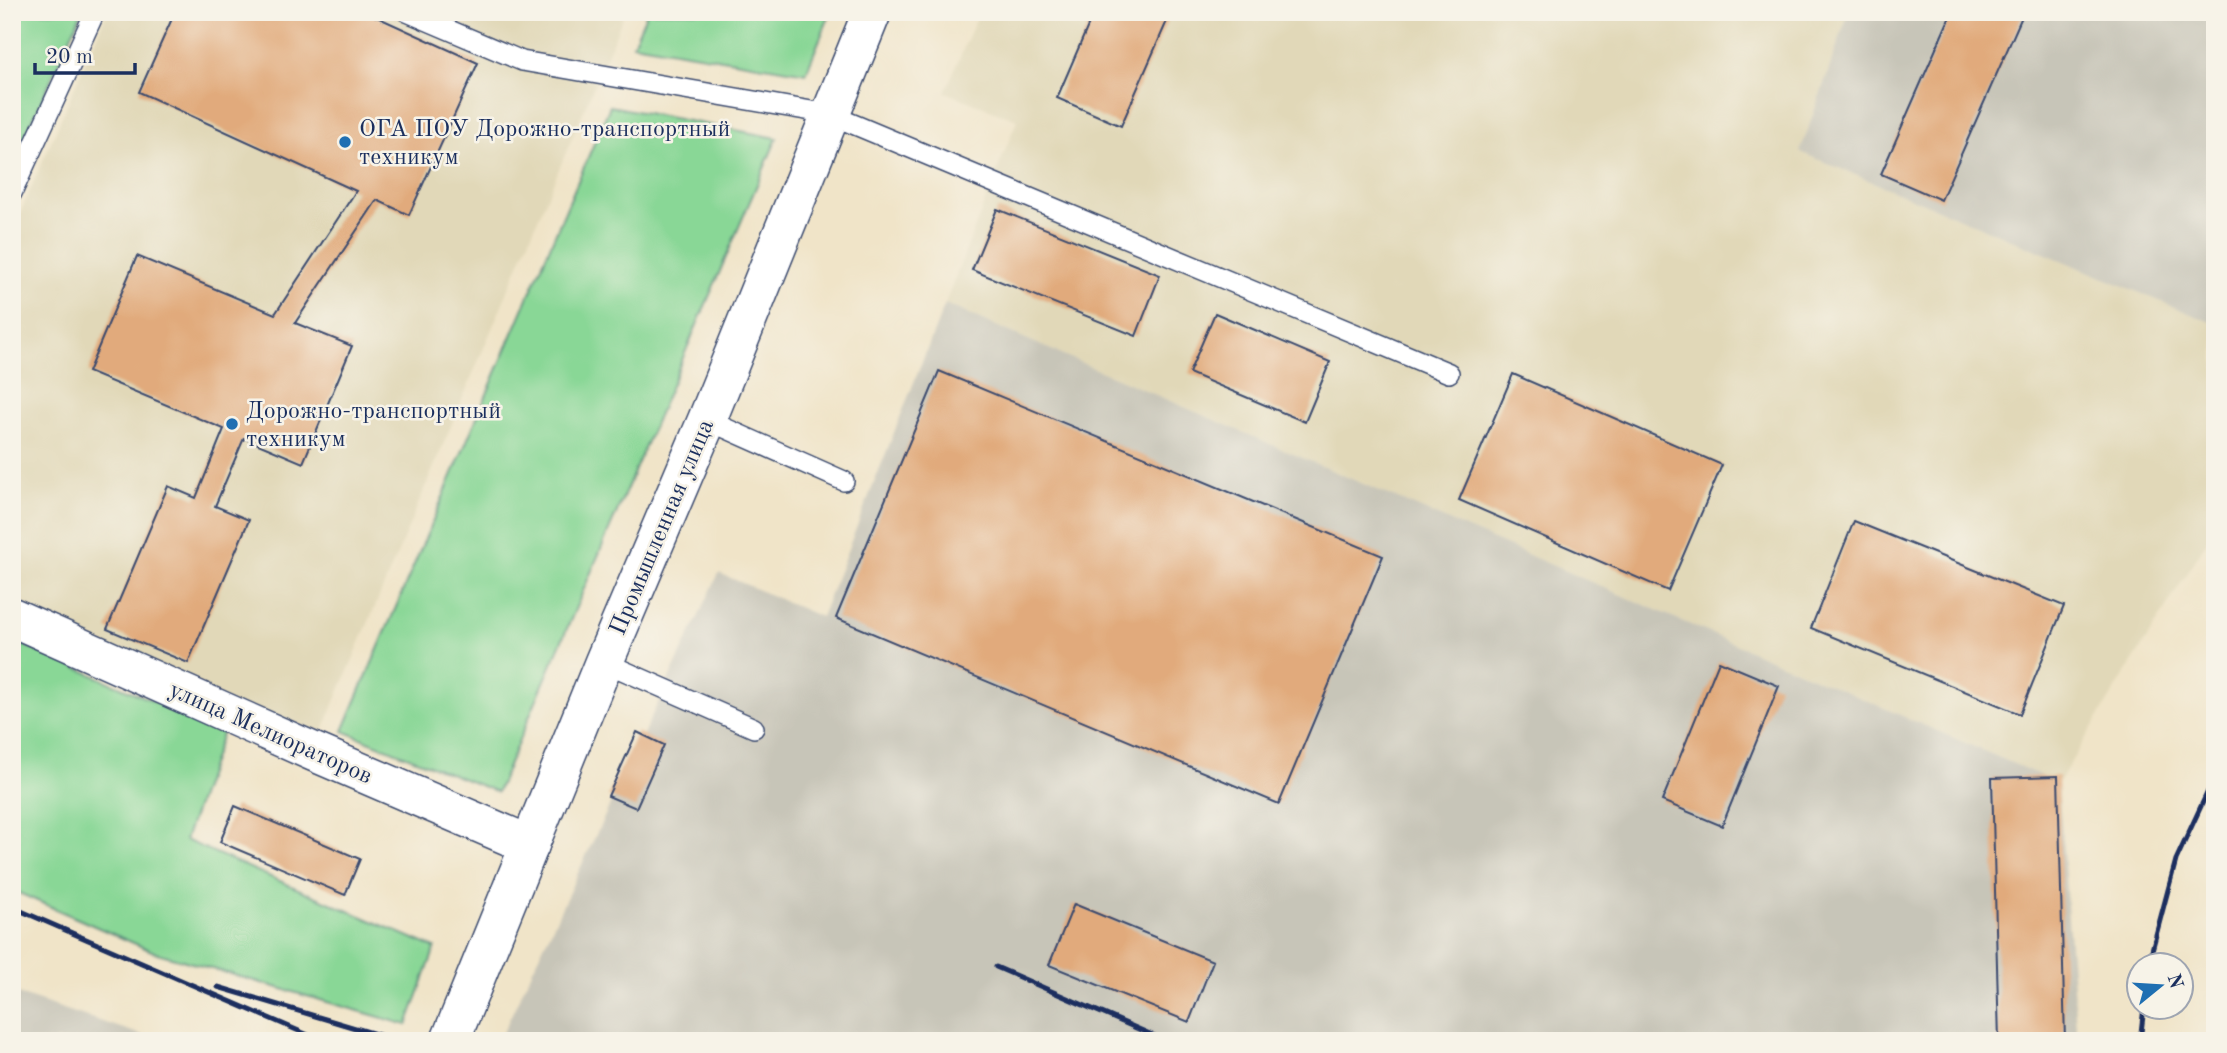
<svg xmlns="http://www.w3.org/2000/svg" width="2227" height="1053" font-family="'Old Standard TT',serif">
<rect width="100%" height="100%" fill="#f7f3e8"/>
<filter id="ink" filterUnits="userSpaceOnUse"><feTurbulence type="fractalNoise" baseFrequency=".0143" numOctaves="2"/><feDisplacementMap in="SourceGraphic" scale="14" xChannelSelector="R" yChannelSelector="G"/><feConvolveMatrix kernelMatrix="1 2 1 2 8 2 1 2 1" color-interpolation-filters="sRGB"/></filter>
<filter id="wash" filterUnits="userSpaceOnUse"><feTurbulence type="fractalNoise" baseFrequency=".00686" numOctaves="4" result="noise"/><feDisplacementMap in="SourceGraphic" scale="28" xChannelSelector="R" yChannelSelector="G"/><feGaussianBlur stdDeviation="1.57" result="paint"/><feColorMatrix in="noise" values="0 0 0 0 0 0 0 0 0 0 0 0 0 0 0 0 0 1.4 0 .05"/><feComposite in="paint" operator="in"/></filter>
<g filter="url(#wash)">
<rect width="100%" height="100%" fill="#f0e4c8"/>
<!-- built -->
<g fill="#e1d8b8">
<polygon points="107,12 625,12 314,752 12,617 12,232"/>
<polygon points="979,12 1849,12 1800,152 2215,324 2215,528 2058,783 945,304 1017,120 945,92"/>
</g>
<!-- industrial -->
<g fill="#c7c5b8">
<polygon points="1849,12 2215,12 2215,324 1800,152"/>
<polygon points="945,304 2058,783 2077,1041 499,1041 719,573 821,617"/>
<polygon points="12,992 160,1041 12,1041"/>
</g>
<!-- green -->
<g fill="#89d796" stroke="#52837a" stroke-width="2">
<polygon points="12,12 82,12 12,165"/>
<polygon points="647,12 831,12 806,73 633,44"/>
<polygon points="610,106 777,138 497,792 343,731"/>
<polygon points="12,640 223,731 185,840 435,948 407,1025 154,952 12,890"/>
</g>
<g id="blocks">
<!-- building -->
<g fill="#e1aa7c">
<polygon points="175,12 366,12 478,63 409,215 377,200 295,323 352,346 303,463 244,438 215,506 249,520 188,663 107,629 168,486 196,498 224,429 88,372 137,256 275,314 356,191 139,92"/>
<polygon points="1094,12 1171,12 1121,126 1057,98"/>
<polygon points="1952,12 2024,12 1941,200 1881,174"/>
<polygon points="997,209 1160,275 1136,336 972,270"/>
<polygon points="1215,313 1330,362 1305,422 1189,373"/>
<polygon points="939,371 1383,556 1279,804 836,618"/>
<polygon points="1513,374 1722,465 1668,591 1459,500"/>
<polygon points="1854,521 2064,606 2020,714 1811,628"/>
<polygon points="1719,661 1779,686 1722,826 1662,801"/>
<polygon points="637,732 664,745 636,808 608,796"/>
<polygon points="2058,776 2065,1041 1999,1041 1992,778"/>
<polygon points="235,806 360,859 345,895 220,842"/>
<polygon points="1074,904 1213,961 1189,1022 1049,965"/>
</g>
</g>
</g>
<g filter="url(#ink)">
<use href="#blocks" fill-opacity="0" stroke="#3b4a6e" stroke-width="2"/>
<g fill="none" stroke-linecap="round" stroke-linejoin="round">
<!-- lane casing -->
<g stroke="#3b4a6e" stroke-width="22">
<g id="lane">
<polyline points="407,12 522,61 829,114 1449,373"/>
<polyline points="12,193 95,12"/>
<polyline points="707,420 844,481"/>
<polyline points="604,662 754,728"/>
</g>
</g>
<!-- street casing -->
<g stroke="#3b4a6e" stroke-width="41">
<g id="street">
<polyline points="12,617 314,752 530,845"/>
<polyline points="450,1041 604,662 707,420 872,12"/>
</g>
</g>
<!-- lane -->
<use href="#lane" stroke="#fff" stroke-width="19"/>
<!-- street -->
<use href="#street" stroke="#fff" stroke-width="38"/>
<!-- rail -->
<g stroke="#1b2f5e" stroke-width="5">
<polyline points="12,907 322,1041"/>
<polyline points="2148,965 2176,860 2215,776"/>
<polyline points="996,967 1166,1041"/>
<polyline points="218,987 399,1041"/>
<polyline points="2140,1041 2144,1007"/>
</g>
</g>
</g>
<!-- markers -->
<g fill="#1f6fb2" stroke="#f7f3e8" stroke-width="2.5">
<circle cx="345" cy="142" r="7"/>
<circle cx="232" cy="424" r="7"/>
</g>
<g text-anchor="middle" stroke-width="5" stroke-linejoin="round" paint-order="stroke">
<!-- poi labels -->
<g font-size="24" fill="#1b2f5e" stroke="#f7f3e8" text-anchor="start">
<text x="359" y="136">ОГА ПОУ Дорожно-транспортный<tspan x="359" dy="28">техникум</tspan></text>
<text x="246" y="418">Дорожно-транспортный<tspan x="246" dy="28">техникум</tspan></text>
</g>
<!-- street labels -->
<g font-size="24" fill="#1b2f5e" stroke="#f7f3e8">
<text transform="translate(661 527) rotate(-67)" y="8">Промышленная улица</text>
<text transform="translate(271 732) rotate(24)" y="8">улица Мелиораторов</text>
</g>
</g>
<!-- margin -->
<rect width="2227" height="1053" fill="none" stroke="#f7f3e8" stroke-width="42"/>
<!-- north arrow -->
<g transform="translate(2160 986) rotate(72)"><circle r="33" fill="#f7f3e8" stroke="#9fa5b1" stroke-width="2"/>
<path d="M0-5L12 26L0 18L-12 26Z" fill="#1f6fb2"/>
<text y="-10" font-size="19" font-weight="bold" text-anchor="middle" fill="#1b2f5e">N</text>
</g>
<!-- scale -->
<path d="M35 63v10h100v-10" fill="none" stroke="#1b2f5e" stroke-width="3.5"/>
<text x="46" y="63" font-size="21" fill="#1b2f5e" stroke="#f7f3e8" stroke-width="5" paint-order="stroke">20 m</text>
</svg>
